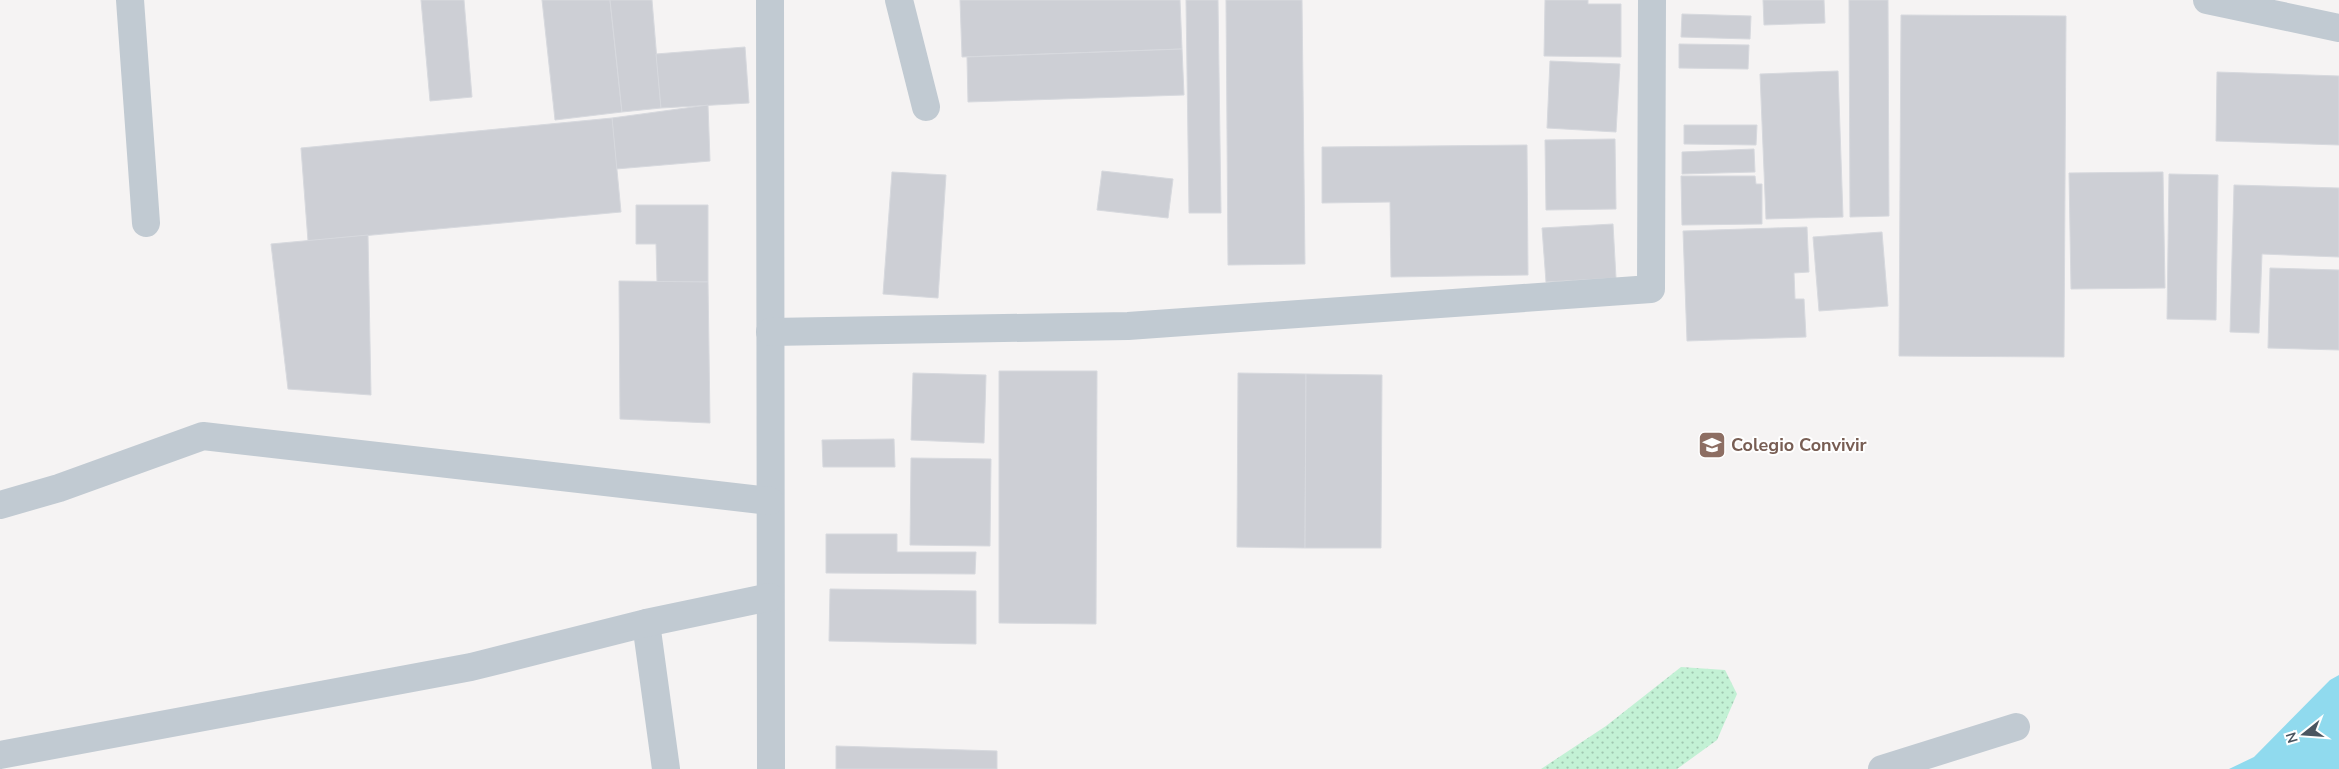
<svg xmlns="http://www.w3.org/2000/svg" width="2339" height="769" font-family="'Nunito Sans',sans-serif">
<defs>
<pattern id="grass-dots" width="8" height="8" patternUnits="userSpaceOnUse" patternTransform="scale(1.25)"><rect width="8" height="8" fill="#c3f1d5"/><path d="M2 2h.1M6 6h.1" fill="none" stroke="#a0c6b0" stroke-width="1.8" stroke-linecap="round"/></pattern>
</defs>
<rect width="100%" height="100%" fill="#f5f3f3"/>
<!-- grass -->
<polygon fill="url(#grass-dots)" points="1681,667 1725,670 1737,694 1717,740 1677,769 1541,769 1606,726"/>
<!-- water -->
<polygon fill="#90daee" points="2339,675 2339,769 2229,769 2254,757 2330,680"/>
<!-- building -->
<g fill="#cdcfd5" stroke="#d7d9de">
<polygon points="421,0 464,0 472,97 430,101"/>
<polygon points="542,0 610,0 622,112 555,120"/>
<polygon points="610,0 652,0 661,108 622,112"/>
<polygon points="960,0 1180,0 1182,49 962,57"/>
<polygon points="1186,0 1218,0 1221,213 1189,213"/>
<polygon points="1226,0 1302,0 1305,264 1228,265"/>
<polygon points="1545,0 1588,0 1588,4 1621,4 1621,57 1544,56"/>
<polygon points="1763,0 1824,0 1825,23 1764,25"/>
<polygon points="1849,0 1888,0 1889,216 1850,217"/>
<polygon points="1682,14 1751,16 1750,39 1681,37"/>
<polygon points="1901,15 2066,16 2064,357 1899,356"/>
<polygon points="1679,44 1749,45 1748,69 1679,68"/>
<polygon points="745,47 749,103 661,108 656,54"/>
<polygon points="1182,49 1184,95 968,102 967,57"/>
<polygon points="1550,61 1620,64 1616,132 1547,128"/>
<polygon points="1838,71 1843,217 1766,219 1760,74"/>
<polygon points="2217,72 2339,76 2339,145 2216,141"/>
<polygon points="708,105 710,161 616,169 612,118"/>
<polygon points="612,118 621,212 308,241 301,148"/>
<polygon points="1684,125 1757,125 1756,145 1684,144"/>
<polygon points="1615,139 1616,209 1546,210 1545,140"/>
<polygon points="1527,145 1528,275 1391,277 1390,202 1322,203 1322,147"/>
<polygon points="1754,149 1755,172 1682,174 1682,152"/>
<polygon points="1102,171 1173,179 1168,218 1097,210"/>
<polygon points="892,172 946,175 938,298 883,294"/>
<polygon points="2163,172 2165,288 2071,289 2069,173"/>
<polygon points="2169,174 2218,175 2216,320 2167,319"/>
<polygon points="1681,176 1755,176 1756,184 1762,184 1762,224 1682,225"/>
<polygon points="2234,185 2339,188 2339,257 2262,254 2259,333 2230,332"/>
<polygon points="636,205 708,205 708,282 657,282 656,244 636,244"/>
<polygon points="1613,224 1616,278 1546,282 1542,228"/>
<polygon points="1807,227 1809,272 1794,273 1795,299 1804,299 1806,337 1687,341 1683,231"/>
<polygon points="1882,232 1888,306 1819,311 1813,237"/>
<polygon points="368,235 371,395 288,389 271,244"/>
<polygon points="2270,268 2339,270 2339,350 2268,348"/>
<polygon points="619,281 708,282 710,423 620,419"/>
<polygon points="999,371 1097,371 1096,624 999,623"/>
<polygon points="913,373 986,375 984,443 911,440"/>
<polygon points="1238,373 1306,374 1305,548 1237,547"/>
<polygon points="1306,374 1382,375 1381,548 1305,548"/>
<polygon points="894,439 895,467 823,467 822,440"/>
<polygon points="911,458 991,459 990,546 910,545"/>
<polygon points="826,534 897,534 897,552 976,552 975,574 826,573"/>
<polygon points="830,589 976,591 976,644 829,641"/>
<polygon points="836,746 997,751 997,769 836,769"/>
</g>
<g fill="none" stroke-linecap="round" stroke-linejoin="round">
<!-- minor -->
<g stroke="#c1cad2" stroke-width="28">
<polyline points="130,0 146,223"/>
<polyline points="770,0 771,769"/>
<polyline points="899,0 926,107"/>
<polyline points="2207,0 2339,28"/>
<polyline points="770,332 1128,326 1651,289 1652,0"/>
<polyline points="0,505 59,488 203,436 770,501"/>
<polyline points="646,623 666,769"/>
<polyline points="0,755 471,667 646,623 770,597"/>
<polyline points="1882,769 2016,727"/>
</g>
</g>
<!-- icons -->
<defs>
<g id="school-square" transform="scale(1.4375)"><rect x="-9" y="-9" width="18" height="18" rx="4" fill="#8d6e63" stroke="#fff"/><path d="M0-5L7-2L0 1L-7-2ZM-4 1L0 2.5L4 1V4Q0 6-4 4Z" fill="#fff"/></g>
</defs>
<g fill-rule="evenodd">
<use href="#school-square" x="1712" y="445"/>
</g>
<g text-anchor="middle" stroke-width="4" stroke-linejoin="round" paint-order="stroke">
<!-- education labels -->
<g font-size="18" font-weight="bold" fill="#785e54" stroke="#fff" text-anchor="start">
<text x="1731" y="451">Colegio Convivir</text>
</g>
</g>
<!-- north arrow -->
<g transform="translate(2304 734) rotate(253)" stroke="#ffffff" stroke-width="4" paint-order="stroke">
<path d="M0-4L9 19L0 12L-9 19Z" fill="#4a5661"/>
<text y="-8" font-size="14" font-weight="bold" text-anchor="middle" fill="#4a5661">N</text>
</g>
</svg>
